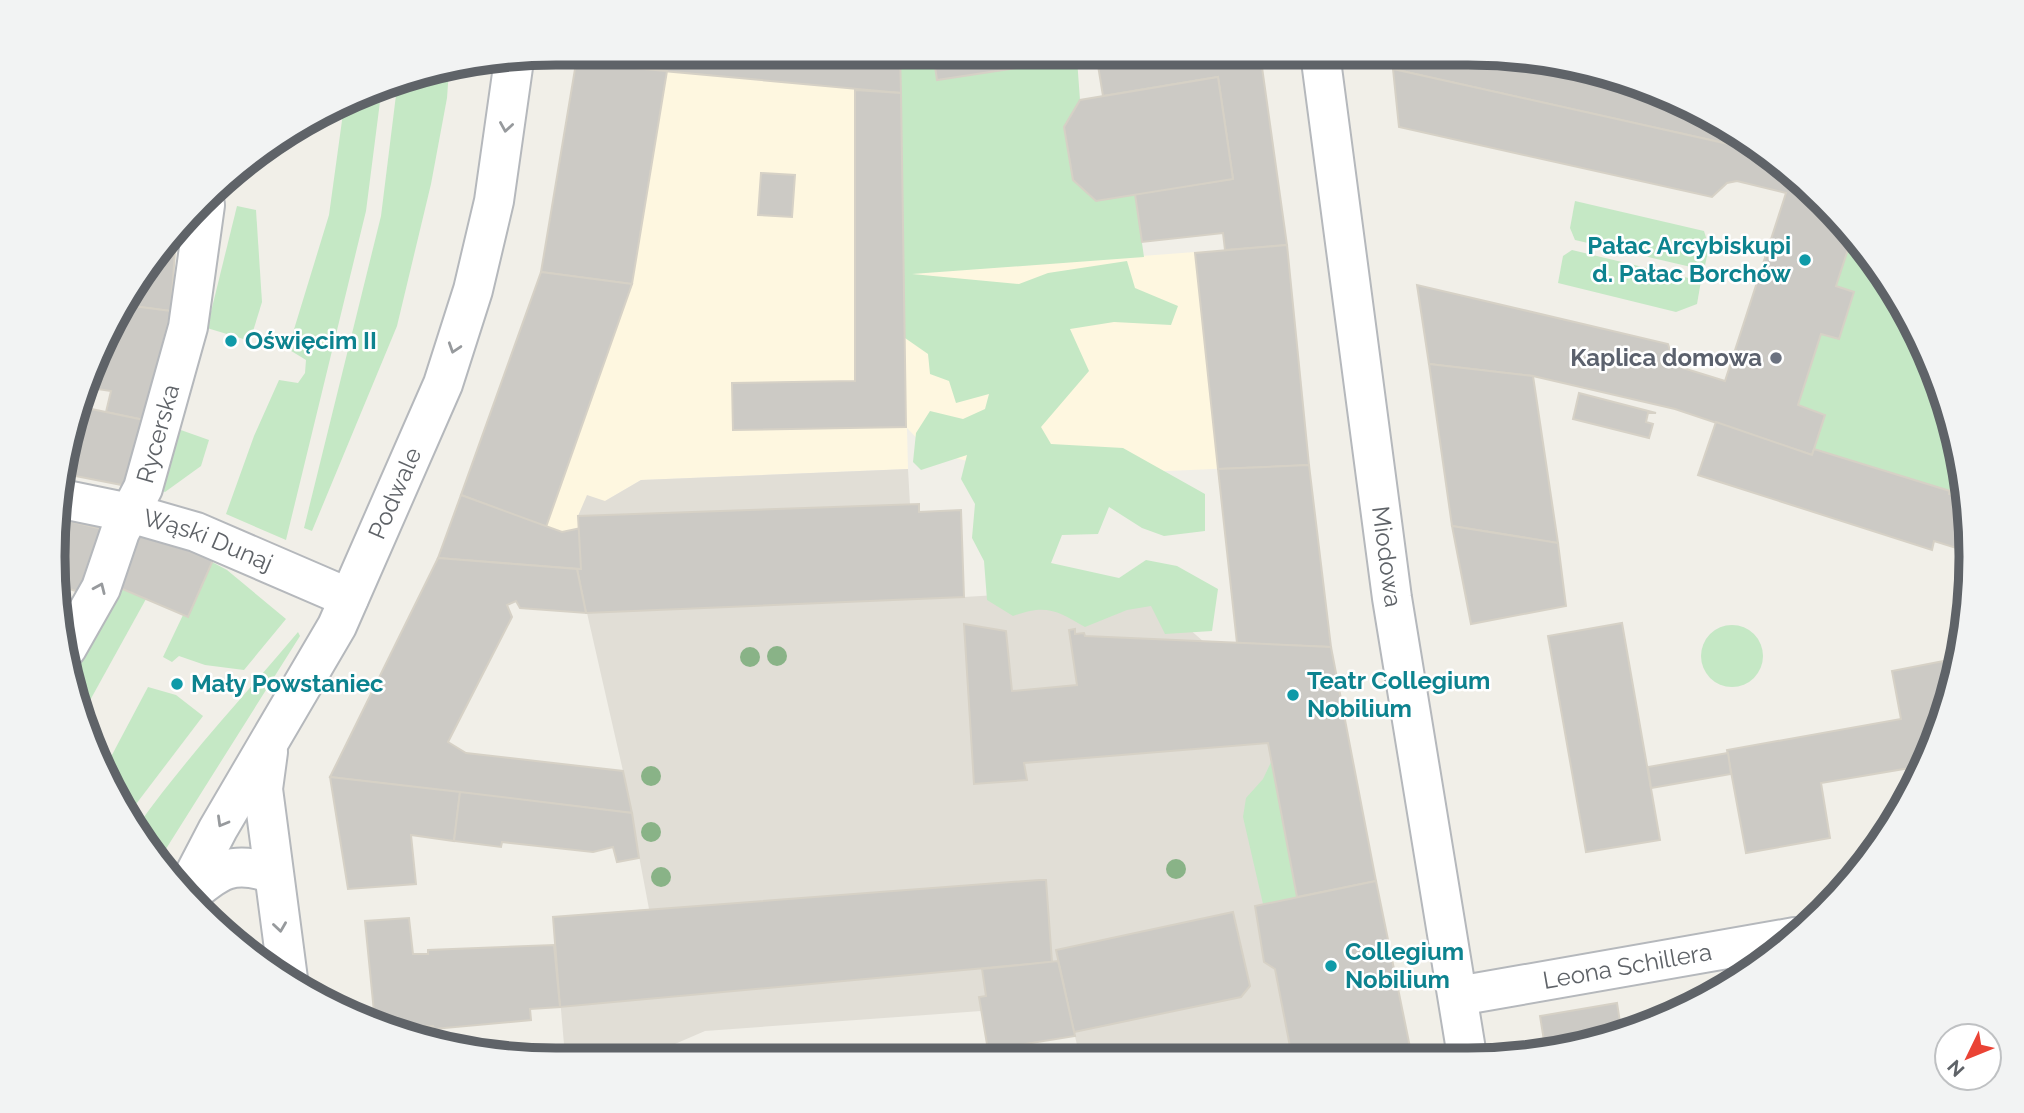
<svg xmlns="http://www.w3.org/2000/svg" width="2024" height="1113" font-family="Raleway,sans-serif">
<rect width="100%" height="100%" fill="#f1efe8"/>
<!-- commercial -->
<polygon fill="#fef7e0" points="577,53 900,53 904,274 1287,245 1309,465 1027,477 929,451 907,428 908,469 641,480 605,501 579,528 581,569 438,558 541,272"/>
<!-- education -->
<polygon fill="#e1ded6" points="908,469 910,505 919,504 920,512 961,510 964,597 1140,586 1204,642 1348,746 1412,1057 1080,1058 1074,1032 1241,997 1249,986 1233,912 1056,950 1058,961 982,969 986,996 979,997 981,1011 705,1031 661,1050 565,1056 553,917 649,909 623,771 577,569 581,569 578,516 587,495 605,501 641,480"/>
<!-- green -->
<g fill="#c5e8c5">
<path d="M900,53H933L938,80L1077,59L1080,100L1064,127L1073,180L1096,200L1135,194L1144,257L912,274L1019,284L1048,273L1127,261L1135,288L1178,306L1171,325L1114,322L1070,329L1089,371L1041,427L1051,444L1123,448L1205,494V531L1164,536L1142,528L1109,507L1098,534L1062,535L1051,563L1119,578L1146,560L1177,566L1218,589L1212,631L1165,634L1151,606L1127,610L1085,627C1056,610 1046,604 1013,616L987,600L984,561L972,538L975,504L961,479L967,455L921,470L913,462L916,433L930,411L963,419L985,409L989,394L956,403L949,381L930,374L928,354L905,338Z"/>
<polygon points="449,70 447,98 431,184 397,326 312,531 304,528 381,216 398,79"/>
<polygon points="382,86 366,211 286,540 226,514 254,436 279,380 298,383 305,373 306,360 288,349 329,215 344,106"/>
<polygon points="1575,201 1704,231 1709,247 1704,270 1575,240 1570,228"/>
<polygon points="237,206 256,210 262,302 250,341 207,328"/>
<path d="M1853,234C1901,285 1934,358 1954,425C1961,448 1962,475 1966,500L1949,494V491L1814,449L1798,405L1821,334L1854,292L1836,286Z"/>
<polygon points="1572,250 1701,281 1697,304 1676,312 1558,283 1563,256"/>
<polygon points="178,429 209,440 201,466 165,492 160,490"/>
<polygon points="212,562 227,570 286,619 244,670 205,665 179,656 172,662 163,657 183,615 188,617"/>
<polygon points="113,585 146,599 83,713 72,669"/>
<circle cx="1732" cy="656" r="31"/>
<path d="M298,632L300,636L159,860L138,825C187,757 244,696 298,632Z"/>
<polygon points="148,687 176,695 203,716 130,812 104,770"/>
<polygon points="1272,760 1297,897 1263,904 1243,817 1246,798 1263,779"/>
</g>
<!-- building -->
<g fill="#cccac5" stroke="#d6d1c6" stroke-width="2">
<polygon points="577,53 900,53 901,93 576,63"/>
<polygon points="933,53 1076,53 1077,59 937,80"/>
<polygon points="1096,53 1260,53 1287,245 1225,250 1223,233 1142,242 1135,194 1233,179 1218,77 1103,96"/>
<polygon points="1389,53 1500,54 1598,70 1719,120 1764,152 1393,69"/>
<polygon points="576,63 667,71 632,284 541,272"/>
<polygon points="1393,69 1764,152 1800,177 1853,234 1836,286 1854,292 1839,339 1821,334 1798,405 1825,415 1812,455 1675,409 1533,376 1429,364 1417,285 1668,344 1673,360 1683,368 1725,381 1786,193 1737,181 1727,183 1712,197 1399,127"/>
<polygon points="1218,77 1233,179 1096,201 1073,180 1064,127 1080,100"/>
<polygon points="855,90 901,93 906,427 733,430 732,383 855,381"/>
<polygon points="761,173 795,175 792,217 758,215"/>
<polygon points="176,235 171,311 125,305 137,277"/>
<polygon points="1287,245 1309,465 1218,469 1195,253"/>
<polygon points="541,272 632,284 546,527 461,495"/>
<polygon points="125,305 171,311 144,420 106,412 111,391 90,388 91,382 97,383 101,356"/>
<polygon points="1429,364 1533,376 1558,543 1452,526"/>
<polygon points="1579,393 1656,413 1648,413 1646,422 1653,424 1649,438 1573,419"/>
<polygon points="80,404 82,407 144,420 127,486 65,474 70,426"/>
<polygon points="1716,422 1812,455 1814,449 1950,491 1949,494 1966,500 1970,523 1969,552 1934,541 1932,550 1698,475"/>
<polygon points="1309,465 1331,647 1237,643 1218,469"/>
<polygon points="461,495 562,532 581,528 581,569 438,558"/>
<polygon points="919,504 919,512 961,510 964,597 586,613 577,569 581,569 578,516"/>
<polygon points="61,519 106,530 88,595 54,584"/>
<polygon points="1452,526 1558,543 1566,606 1471,624"/>
<polygon points="136,535 214,558 188,617 113,585"/>
<polygon points="438,558 577,569 586,613 520,608 516,601 507,605 512,617 448,742 466,753 623,771 632,813 330,777"/>
<polygon points="1622,623 1660,840 1586,852 1548,636"/>
<polygon points="964,624 1006,631 1012,691 1077,685 1069,630 1075,629 1075,634 1084,633 1085,636 1331,647 1376,881 1297,897 1268,743 1024,763 1027,780 974,784"/>
<polygon points="1949,660 1953,681 1945,718 1913,788 1910,768 1821,783 1830,838 1746,853 1727,750 1901,719 1892,671"/>
<polygon points="1728,753 1731,774 1651,788 1648,767"/>
<polygon points="330,777 460,792 454,841 411,835 416,884 348,889"/>
<polygon points="460,792 632,813 639,858 617,862 613,847 593,852 502,842 501,847 454,841"/>
<polygon points="1039,880 1046,880 1052,962 560,1007 553,917"/>
<polygon points="1376,881 1412,1057 1292,1057 1275,969 1264,962 1255,906"/>
<polygon points="1233,912 1250,986 1241,997 1074,1032 1056,950"/>
<polygon points="409,918 413,954 428,954 428,950 554,945 560,1007 530,1009 531,1020 434,1029 433,1026 419,1027 421,1041 375,1022 365,921"/>
<polygon points="1058,961 1075,1036 988,1050 979,997 986,996 982,969"/>
<polygon points="1617,1003 1622,1035 1546,1053 1540,1016"/>
</g>
<g fill="none" stroke-linecap="round" stroke-linejoin="round">
<!-- minor casing -->
<g stroke="#b5b8bc" stroke-width="42">
<g id="minor">
<path id="s1" d="M1320,53L1392,598L1467,1056"/>
<path id="s2" d="M62,499L130,513L196,532L349,598"/>
<path id="s3" d="M67,648L101,588L120,532L143,488L188,327L205,205"/>
<polyline points="268,752 263,789 288,979"/>
<path id="s4" d="M188,895L192,879L218,829L337,626L443,384L473,290L494,201L514,60"/>
<path d="M187,897C218,870 233,859 273,874"/>
<path id="s5" d="M1458,996L1795,937"/>
</g>
</g>
<!-- minor -->
<use href="#minor" stroke="#fff" stroke-width="38"/>
</g>
<!-- trees -->
<g fill="#89b387">
<circle cx="777" cy="656" r="10"/>
<circle cx="750" cy="657" r="10"/>
<circle cx="651" cy="776" r="10"/>
<circle cx="651" cy="832" r="10"/>
<circle cx="1176" cy="869" r="10"/>
<circle cx="661" cy="877" r="10"/>
</g>
<!-- one-way arrows -->
<defs><path id="oneway-chevron" d="M-2-3.5L2.5 0L-2 3.5" fill="none" stroke-width="1.6" stroke-linecap="round" stroke-linejoin="round" transform="scale(1.75)"/></defs>
<g stroke="#979a9d">
<use href="#oneway-chevron" transform="translate(506 127) rotate(99)"/>
<use href="#oneway-chevron" transform="translate(454 348) rotate(108)"/>
<use href="#oneway-chevron" transform="translate(100 588) rotate(-66)"/>
<use href="#oneway-chevron" transform="translate(222 822) rotate(120)"/>
<use href="#oneway-chevron" transform="translate(280 927) rotate(82)"/>
</g>
<!-- markers -->
<g fill="#0f9aa8" stroke="#fff" stroke-width="2.5">
<circle cx="1805" cy="260" r="7"/>
<circle cx="231" cy="341" r="7"/>
<circle cx="177" cy="684" r="7"/>
<circle cx="1293" cy="695" r="7"/>
<circle cx="1331" cy="966" r="7"/>
</g>
<circle fill="#6b7280" stroke="#fff" stroke-width="2.5" cx="1776" cy="358" r="7"/>
<g text-anchor="middle" stroke-width="5" stroke-linejoin="round" paint-order="stroke">
<!-- culture labels -->
<g font-size="24" font-weight="bold" fill="#0d838f" stroke="#fff" text-anchor="start">
<text x="1791" y="254" text-anchor="end">Pałac Arcybiskupi<tspan x="1791" dy="28">d. Pałac Borchów</tspan></text>
<text x="245" y="349">Oświęcim II</text>
<text x="1307" y="689">Teatr Collegium<tspan x="1307" dy="28">Nobilium</tspan></text>
<text x="191" y="692">Mały Powstaniec</text>
<text x="1345" y="960">Collegium<tspan x="1345" dy="28">Nobilium</tspan></text>
</g>
<!-- worship labels -->
<g font-size="24" font-weight="bold" fill="#5b616d" stroke="#fff" text-anchor="end">
<text x="1762" y="366">Kaplica domowa</text>
</g>
<!-- street labels -->
<g font-size="24" fill="#5f6368" stroke="#fff">
<text dy="8" stroke="none"><textPath href="#s3" startOffset="234">Rycerska</textPath></text>
<text dy="8" stroke="none"><textPath href="#s4" startOffset="453">Podwale</textPath></text>
<text dy="8" stroke="none"><textPath href="#s2" startOffset="152">Wąski Dunaj</textPath></text>
<text dy="8" stroke="none"><textPath href="#s1" startOffset="508">Miodowa</textPath></text>
<text dy="8" stroke="none"><textPath href="#s5" startOffset="172">Leona Schillera</textPath></text>
</g>
</g>
<!-- crop -->
<path d="M0 0H2024V1113H0ZM556 65H1468A491 491 0 0 1 1959 556V557A491 491 0 0 1 1468 1048H556A491 491 0 0 1 65 557V556A491 491 0 0 1 556 65Z" fill="#f2f3f3" fill-rule="evenodd"/>
<path fill="none" stroke="#5f6368" stroke-width="9" d="M556 65H1468A491 491 0 0 1 1959 556V557A491 491 0 0 1 1468 1048H556A491 491 0 0 1 65 557V556A491 491 0 0 1 556 65Z"/>
<!-- north arrow -->
<g transform="translate(1968 1057) rotate(227)"><circle r="33" fill="#ffffff" stroke="#bfc1c3" stroke-width="2"/>
<path d="M0-5L12 26L0 18L-12 26Z" fill="#ea4335"/>
<text y="-10" font-size="19" font-weight="bold" text-anchor="middle" fill="#5f6368">N</text>
</g>
</svg>
